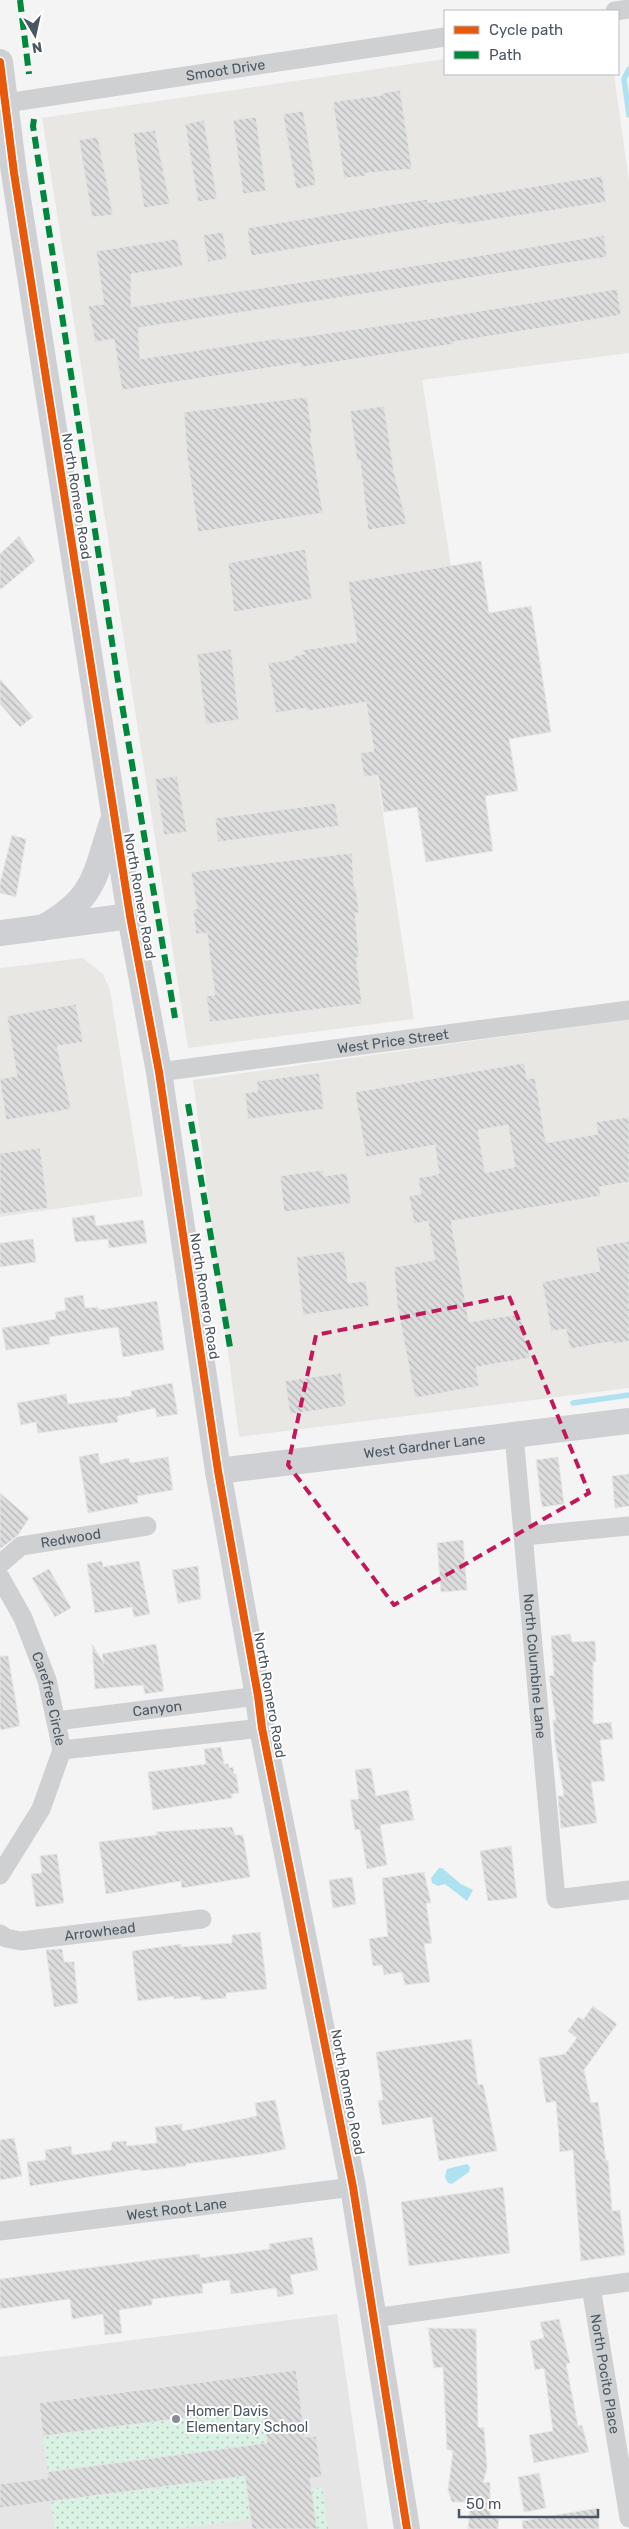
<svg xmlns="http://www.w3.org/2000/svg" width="629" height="2529" font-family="Rubik,sans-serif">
<defs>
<pattern id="grass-dots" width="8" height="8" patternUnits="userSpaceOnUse" patternTransform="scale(1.25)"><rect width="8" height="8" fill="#d9f2e3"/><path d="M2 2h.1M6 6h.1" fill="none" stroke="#b2c7bb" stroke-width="1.8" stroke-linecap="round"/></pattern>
<pattern id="building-back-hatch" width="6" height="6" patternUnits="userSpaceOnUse" patternTransform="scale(1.25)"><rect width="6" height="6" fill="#ddddde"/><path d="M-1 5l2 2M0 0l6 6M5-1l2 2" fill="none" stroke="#b5b6b7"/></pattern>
</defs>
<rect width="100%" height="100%" fill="#f4f4f4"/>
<!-- commercial -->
<g fill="#e8e7e3">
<polygon points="445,59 445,74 614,74 629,181 629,353 422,380 451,566 348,583 414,1019 188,1048 42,118"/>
<polygon points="83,958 103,974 110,990 143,1196 0,1217 0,968"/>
<polygon points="629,1019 629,1388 239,1437 193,1080"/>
</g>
<!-- education -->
<polygon fill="#e6e5e6" points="337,2314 368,2529 0,2529 0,2357"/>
<!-- grass -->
<g fill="url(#grass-dots)">
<polygon points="262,2408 267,2443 48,2471 43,2436"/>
<polygon points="245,2476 250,2519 175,2529 54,2529 51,2501"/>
<polygon points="322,2487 328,2529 317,2529 311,2489"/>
</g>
<!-- water -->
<g fill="#aee2f0">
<polygon points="439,1868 442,1868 461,1884 473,1890 467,1901 445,1884 438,1886 432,1883 431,1878"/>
<polygon points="467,2164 470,2167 469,2172 452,2184 448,2183 445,2177 447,2169"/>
</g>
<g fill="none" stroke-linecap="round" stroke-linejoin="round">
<!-- stream -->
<g stroke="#aee2f0" stroke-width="5.5">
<polyline points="629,69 624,79 629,115"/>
<polyline points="573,1403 629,1395"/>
</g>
</g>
<!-- building -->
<g fill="url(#building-back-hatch)" stroke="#e5e6e7" fill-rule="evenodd">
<polygon points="400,90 412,169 366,173 366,176 344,178 333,102 382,95 382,93"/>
<polygon points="303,111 316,185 296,189 283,114"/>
<polygon points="256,117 266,191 243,194 233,120"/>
<polygon points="204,120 217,199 198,202 185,124"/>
<polygon points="155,130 170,204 144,208 133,133"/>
<polygon points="98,137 113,215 92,217 79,140"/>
<polygon points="602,176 606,202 458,225 457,222 251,256 247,228 427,199 428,203"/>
<polygon points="223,232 227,259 208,262 203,235"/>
<polygon points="604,235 607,257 138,328 140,359 280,338 280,340 449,316 617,289 621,315 453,342 454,344 302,367 301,363 122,390 114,339 95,342 88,306 104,304 96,251 177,239 183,266 131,274 131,307 453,260"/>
<polygon points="307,397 312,434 310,434 323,513 198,532 187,455 184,412"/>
<polygon points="384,406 394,472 407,524 368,530 360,460 357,461 350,411"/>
<polygon points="19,536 35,561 0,590 0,554"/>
<polygon points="305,549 312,599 234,612 228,563"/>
<polygon points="481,561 489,613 531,606 551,732 509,739 518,791 485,796 493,851 426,862 417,807 384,812 378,775 364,777 360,753 374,751 366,702 307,711 306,708 276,713 268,663 294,659 293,656 304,654 303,650 357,642 348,582"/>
<polygon points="231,649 239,720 206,724 197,654"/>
<polygon points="0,679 33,717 20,727 0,704"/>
<polygon points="177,776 187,832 164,835 155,779"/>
<polygon points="335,803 339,826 218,842 215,818"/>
<polygon points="12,835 26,839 16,897 0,893 0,883"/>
<polygon points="352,853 354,889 356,888 359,913 355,913 359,957 356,958 362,1004 210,1022 206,996 215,995 207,933 196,934 193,909 197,909 191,872"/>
<polygon points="76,1004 83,1042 57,1046 71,1109 6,1120 0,1079 17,1076 7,1016"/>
<path d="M524,1063L527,1079L535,1078L546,1143L598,1134L596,1122L629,1117V1182L599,1187L601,1196L451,1221L469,1322L520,1314L530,1358L476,1367L479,1386L415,1398L397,1304L394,1267L435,1260L428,1221L414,1224L409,1196L421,1194L418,1178L439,1174L435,1145L366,1157L355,1092ZM508,1125L515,1167L485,1173L478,1130Z"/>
<polygon points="319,1073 324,1109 248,1119 245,1093 258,1091 257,1081"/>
<polygon points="40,1148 48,1208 0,1214 0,1153"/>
<polygon points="323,1170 324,1176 347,1173 351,1203 284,1212 280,1176"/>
<polygon points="94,1215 96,1226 143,1220 147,1243 109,1248 108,1239 75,1242 72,1218"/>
<polygon points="33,1239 36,1262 0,1267 0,1243"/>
<polygon points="629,1241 629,1341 614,1344 614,1341 570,1349 566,1329 551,1331 542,1282 600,1271 596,1247"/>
<polygon points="344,1251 348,1283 366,1281 369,1306 303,1315 296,1257"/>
<polygon points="83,1295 85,1308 98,1307 98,1310 157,1301 164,1350 123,1357 118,1327 49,1337 50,1344 6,1350 2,1328 56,1319 55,1312 66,1310 64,1298"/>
<polygon points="341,1373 346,1406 290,1414 285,1381"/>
<polygon points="172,1383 178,1414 157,1417 155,1408 117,1416 118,1422 38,1433 36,1422 21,1425 17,1403 66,1394 68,1404 132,1396 131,1391"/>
<polygon points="98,1453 100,1464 129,1458 130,1463 168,1457 173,1490 137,1496 138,1503 88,1513 79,1457"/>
<polygon points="558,1457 564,1504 542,1507 536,1460"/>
<polygon points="629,1474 629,1506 615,1508 612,1476"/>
<polygon points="0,1493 29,1518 18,1535 0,1549"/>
<polygon points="463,1540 467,1590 441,1592 437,1543"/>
<polygon points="102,1561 103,1567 139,1561 150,1614 134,1617 132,1607 95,1613 87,1564"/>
<polygon points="198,1566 201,1599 178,1603 172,1570"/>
<polygon points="49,1569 71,1608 55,1617 32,1578"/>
<polygon points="570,1634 572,1642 595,1641 596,1662 593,1662 593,1724 611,1722 613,1739 600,1740 605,1781 591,1782 597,1823 561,1828 558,1796 564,1796 555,1743 553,1720 556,1720 549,1676 554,1675 551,1636"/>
<polygon points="92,1644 104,1664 102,1654 156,1644 164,1691 145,1694 143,1685 95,1689"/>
<polygon points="0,1656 8,1656 20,1726 0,1730"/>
<polygon points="221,1747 224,1764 228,1764 229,1768 233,1767 234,1774 236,1774 239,1793 232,1794 232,1798 153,1810 148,1772 206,1764 204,1749"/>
<polygon points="371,1768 376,1796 408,1790 414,1820 380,1825 387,1865 367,1869 360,1829 355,1830 350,1800 359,1799 355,1770"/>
<polygon points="232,1827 235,1835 243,1835 250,1877 182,1888 181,1881 106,1894 99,1842 157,1835 156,1832"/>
<polygon points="511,1846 517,1898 488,1901 480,1851"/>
<polygon points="57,1854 64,1903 36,1907 31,1874 42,1873 40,1856"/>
<polygon points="424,1872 431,1903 426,1903 432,1943 424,1944 430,1982 405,1985 402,1972 384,1975 382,1965 373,1966 369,1939 388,1936 382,1878"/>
<polygon points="352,1877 356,1904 333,1908 329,1880"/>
<polygon points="260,1932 267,1989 226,1993 226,1998 201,2000 201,1996 174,1999 174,1996 138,2001 132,1951 181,1944 181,1947 232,1943 232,1935"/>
<polygon points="62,1949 64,1962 74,1962 78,2003 54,2007 46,1950"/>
<polygon points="593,2006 617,2024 584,2070 591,2103 598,2102 606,2161 608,2160 612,2211 620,2210 625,2255 581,2261 573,2150 560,2152 556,2101 546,2103 539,2058 565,2054 577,2038 568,2031 578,2017 583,2020"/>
<polygon points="471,2039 478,2085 483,2084 497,2151 439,2161 432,2117 382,2125 378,2101 383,2100 376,2052"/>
<polygon points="275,2100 286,2149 262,2154 186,2164 186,2166 141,2171 141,2169 30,2186 27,2162 46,2160 45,2150 71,2146 72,2155 111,2150 112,2142 126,2141 127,2146 157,2143 155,2127 182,2124 182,2131 257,2116 255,2103"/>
<polygon points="14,2138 22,2176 0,2180 0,2140"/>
<polygon points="503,2187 510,2253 409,2266 401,2202"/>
<polygon points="312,2237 318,2270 290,2275 294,2294 278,2297 276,2288 231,2294 229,2280 202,2284 203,2293 152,2299 152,2305 119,2310 122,2333 105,2335 103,2314 72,2319 70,2299 0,2309 0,2279 199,2254 200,2258 270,2249 269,2244"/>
<polygon points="559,2319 570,2363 566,2364 578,2426 582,2425 589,2452 534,2463 529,2435 553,2431 544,2368 535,2370 530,2341 544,2338 540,2322"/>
<polygon points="428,2328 476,2329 478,2427 484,2428 487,2468 483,2483 490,2482 490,2515 499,2516 498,2529 468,2529 470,2502 452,2502 448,2490 453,2451 447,2449 443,2367 434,2368"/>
<polygon points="296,2370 305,2437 316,2436 322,2477 310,2478 317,2529 252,2529 245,2476 0,2508 0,2484 48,2478 47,2472 267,2443 262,2408 43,2436 39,2403"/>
<polygon points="539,2473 546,2508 524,2512 518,2477"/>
<polygon points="598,2508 599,2529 523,2529 522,2521"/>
</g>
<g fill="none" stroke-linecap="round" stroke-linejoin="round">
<!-- street -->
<g stroke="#ced0d2" stroke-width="19">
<polyline points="615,11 629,9"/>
<path id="s1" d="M6,103L445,37"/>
<path id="s2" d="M159,1072L629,1010"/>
<path id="s3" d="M514,1435L556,1899L629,1890"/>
<polyline points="524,1536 629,1526"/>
<path id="s4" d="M0,1564L21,1546L147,1526"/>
<path id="s5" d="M0,1577L23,1618L47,1680L62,1750L41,1809L0,1875"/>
<path id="s6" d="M56,1721L258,1696"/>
<polyline points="62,1750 262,1728"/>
<path id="s7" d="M0,1934L6,1938L21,1941L202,1919"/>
<path id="s8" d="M0,2231L353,2187"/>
<path id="s9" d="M591,2287L629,2518"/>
<polyline points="374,2318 629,2282"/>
</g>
<!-- secondary -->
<g stroke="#ced0d4" stroke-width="26">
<polyline points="0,62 14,173 130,916 159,1072 218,1471 258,1696 262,1728 353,2187 407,2529"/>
<path d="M42,928C96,898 94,877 112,823"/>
<polyline points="0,933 130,916"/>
<path id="s10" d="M218,1471L629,1421"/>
</g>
<!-- quiet -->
<g stroke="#00873e" stroke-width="6" stroke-dasharray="12 6" stroke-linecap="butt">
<polyline points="20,0 29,74"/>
<polyline points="34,119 33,126 118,681 175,1018"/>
<polyline points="188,1104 230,1347"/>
</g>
<!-- cycleway casing -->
<g stroke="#fff" stroke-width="11">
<polyline id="cycleway" points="0,62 14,173 130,916 159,1072 218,1471 258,1696 262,1728 353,2187 407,2529"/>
</g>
<!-- cycleway -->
<use href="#cycleway" stroke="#e8590c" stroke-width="8"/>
</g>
<!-- marked area -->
<path fill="none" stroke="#c2185b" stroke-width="4" stroke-dasharray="10 6" stroke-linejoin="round" d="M509,1296L589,1493L394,1605L288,1465L316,1335Z"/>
<!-- markers -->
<circle fill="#868d94" stroke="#fff" stroke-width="2" cx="176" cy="2419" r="5"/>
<g text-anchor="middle" stroke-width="4" stroke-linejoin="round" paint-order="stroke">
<!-- street labels -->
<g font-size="14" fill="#4a5661" stroke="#fff">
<text dy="5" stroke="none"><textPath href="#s1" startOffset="222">Smoot Drive</textPath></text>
<text transform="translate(77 496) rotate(81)" y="5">North Romero Road</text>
<text transform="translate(140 896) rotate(80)" y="5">North Romero Road</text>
<text dy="5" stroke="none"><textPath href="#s2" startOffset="236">West Price Street</textPath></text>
<text transform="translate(205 1296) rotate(81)" y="5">North Romero Road</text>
<text dy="5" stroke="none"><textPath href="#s10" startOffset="208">West Gardner Lane</textPath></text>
<text dy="5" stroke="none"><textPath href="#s4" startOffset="78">Redwood</textPath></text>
<text dy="5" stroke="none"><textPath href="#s3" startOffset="232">North Columbine Lane</textPath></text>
<text transform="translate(270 1695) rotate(80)" y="5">North Romero Road</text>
<text dy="5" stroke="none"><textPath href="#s5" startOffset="132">Carefree Circle</textPath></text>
<text dy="5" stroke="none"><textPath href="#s6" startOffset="102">Canyon</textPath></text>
<text dy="5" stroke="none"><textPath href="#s7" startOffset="102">Arrowhead</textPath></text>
<text transform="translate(348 2092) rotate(79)" y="5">North Romero Road</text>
<text dy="5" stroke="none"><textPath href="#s8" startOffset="178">West Root Lane</textPath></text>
<text dy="5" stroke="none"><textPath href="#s9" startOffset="88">North Pocito Place</textPath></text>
</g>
<!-- poi labels -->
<g font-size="14" fill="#4a5661" stroke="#fff" text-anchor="start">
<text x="186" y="2416">Homer Davis<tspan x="186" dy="16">Elementary School</tspan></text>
</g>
</g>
<!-- legend -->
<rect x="444" y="10" width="175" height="65" fill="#ffffff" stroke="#b7bbc0"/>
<rect x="454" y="26" width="25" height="8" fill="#e8590c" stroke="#b7bbc0"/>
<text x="489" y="35" font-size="15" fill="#4a5661">Cycle path</text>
<rect x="454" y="51" width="25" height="8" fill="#00873e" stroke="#b7bbc0"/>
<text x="489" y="60" font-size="15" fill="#4a5661">Path</text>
<!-- north arrow -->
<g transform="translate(35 35) rotate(171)" stroke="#ffffff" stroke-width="4" paint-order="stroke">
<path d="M0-4L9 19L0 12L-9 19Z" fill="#4a5661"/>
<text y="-8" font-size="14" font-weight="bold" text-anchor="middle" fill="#4a5661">N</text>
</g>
<!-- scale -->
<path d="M459 2509v8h139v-8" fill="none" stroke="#4a5661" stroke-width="2.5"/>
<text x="466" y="2509" font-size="15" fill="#4a5661" stroke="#ffffff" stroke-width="4" paint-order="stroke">50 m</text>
</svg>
